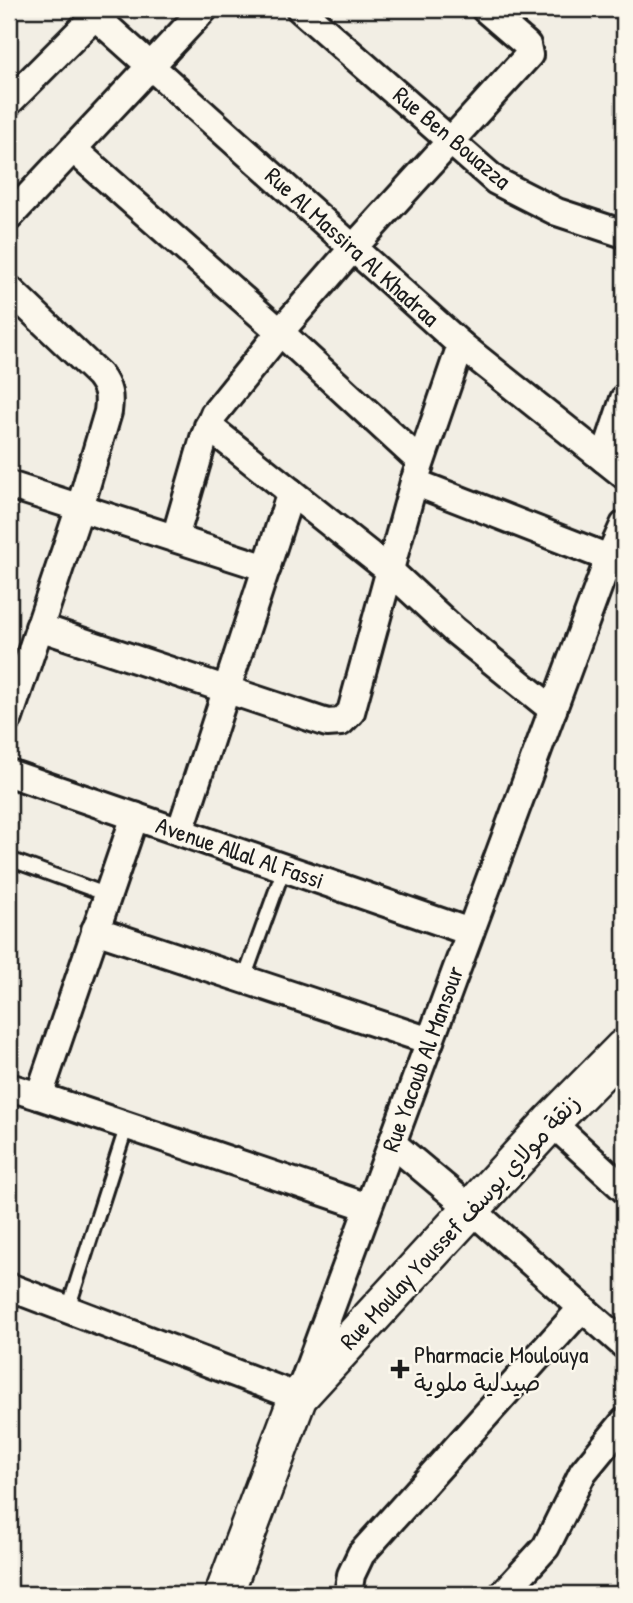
<svg xmlns="http://www.w3.org/2000/svg" width="633" height="1603" font-family="'Patrick Hand','Playpen Sans Arabic',sans-serif">
<rect width="100%" height="100%" fill="#f2eee4"/>
<filter id="ink" filterUnits="userSpaceOnUse"><feTurbulence type="fractalNoise" baseFrequency=".0143" numOctaves="2"/><feDisplacementMap in="SourceGraphic" scale="14" xChannelSelector="R" yChannelSelector="G"/><feConvolveMatrix kernelMatrix="1 2 1 2 8 2 1 2 1" color-interpolation-filters="sRGB"/></filter>
<g filter="url(#ink)">
<g fill="none" stroke-linecap="round" stroke-linejoin="round">
<!-- lane casing -->
<g stroke="#1c1c1c" stroke-width="18">
<g id="lane">
<polyline points="9,859 108,895"/>
<polyline points="244,979 284,868"/>
<polyline points="68,1309 127,1125"/>
</g>
</g>
<!-- street casing -->
<g stroke="#1c1c1c" stroke-width="32">
<g id="street">
<polyline points="87,9 461,345 624,475"/>
<polyline points="300,9 496,181 557,212 624,234"/>
<polyline points="9,102 95,16"/>
<polyline points="73,149 280,332 420,461"/>
<polyline points="9,217 204,9"/>
<path d="M9,289L99,375C109,388 110,396 108,412L80,507L9,718"/>
<polyline points="208,426 389,570 454,630 553,710"/>
<polyline points="604,459 624,399"/>
<polyline points="414,482 609,558"/>
<polyline points="9,485 267,568"/>
<polyline points="175,538 204,438 214,414 280,332 353,248 529,55 527,45 485,9"/>
<polyline points="39,627 327,723 341,722 351,712 414,482 461,345"/>
<polyline points="9,773 470,932"/>
<polyline points="180,832 291,492"/>
<polyline points="95,930 430,1041"/>
<polyline points="9,1087 39,1096 135,816"/>
<polyline points="39,1096 368,1207"/>
<polyline points="551,1122 624,1189"/>
<polyline points="392,1143 472,1210 624,1345"/>
<polyline points="9,1287 298,1397 609,558 624,525"/>
<polyline points="348,1594 351,1575 361,1554 582,1308"/>
<polyline points="503,1594 546,1547 583,1472 624,1422"/>
</g>
</g>
<!-- secondary casing -->
<g stroke="#1c1c1c" stroke-width="42">
<polyline id="secondary" points="224,1594 298,1397 551,1122 624,1048"/>
</g>
<!-- lane -->
<use href="#lane" stroke="#fbf7ec" stroke-width="12"/>
<!-- street -->
<use href="#street" stroke="#fbf7ec" stroke-width="26"/>
<!-- secondary -->
<use href="#secondary" stroke="#fbf7ec" stroke-width="37"/>
</g>
</g>
<!-- markers -->
<path fill="#1c1c1c" stroke="#fbf7ec" stroke-width="2.5" d="M396.5 1358.5h7v7h7v7h-7v7h-7v-7h-7v-7h7z"/>
<g text-anchor="middle" stroke-width="5" stroke-linejoin="round" paint-order="stroke">
<!-- street labels -->
<g font-size="24" fill="#1c1c1c" stroke="#fbf7ec">
<text transform="translate(452 138) rotate(40)" y="8">Rue Ben Bouazza</text>
<text transform="translate(352 247) rotate(42)" y="8">Rue Al Massira Al Khadraa</text>
<text transform="translate(240 853) rotate(19)" y="8">Avenue Allal Al Fassi</text>
<text transform="translate(423 1059) rotate(-70)" y="8">Rue Yacoub Al Mansour</text>
<text transform="translate(460 1222) rotate(-47)" y="8">Rue Moulay Youssef زنقة مولاي يوسف</text>
</g>
<!-- poi labels -->
<g font-size="24" fill="#1c1c1c" stroke="#fbf7ec" text-anchor="start">
<text x="414" y="1363">Pharmacie Moulouya<tspan x="414" dy="28">صيدلية ملوية</tspan></text>
</g>
</g>
<!-- margin -->
<rect width="633" height="1603" fill="none" stroke="#fbf7ec" stroke-width="35"/>
<rect x="18" y="18" width="598" height="1568" fill="none" stroke="#1c1c1c" stroke-width="2.5" filter="url(#ink)"/>
</svg>
